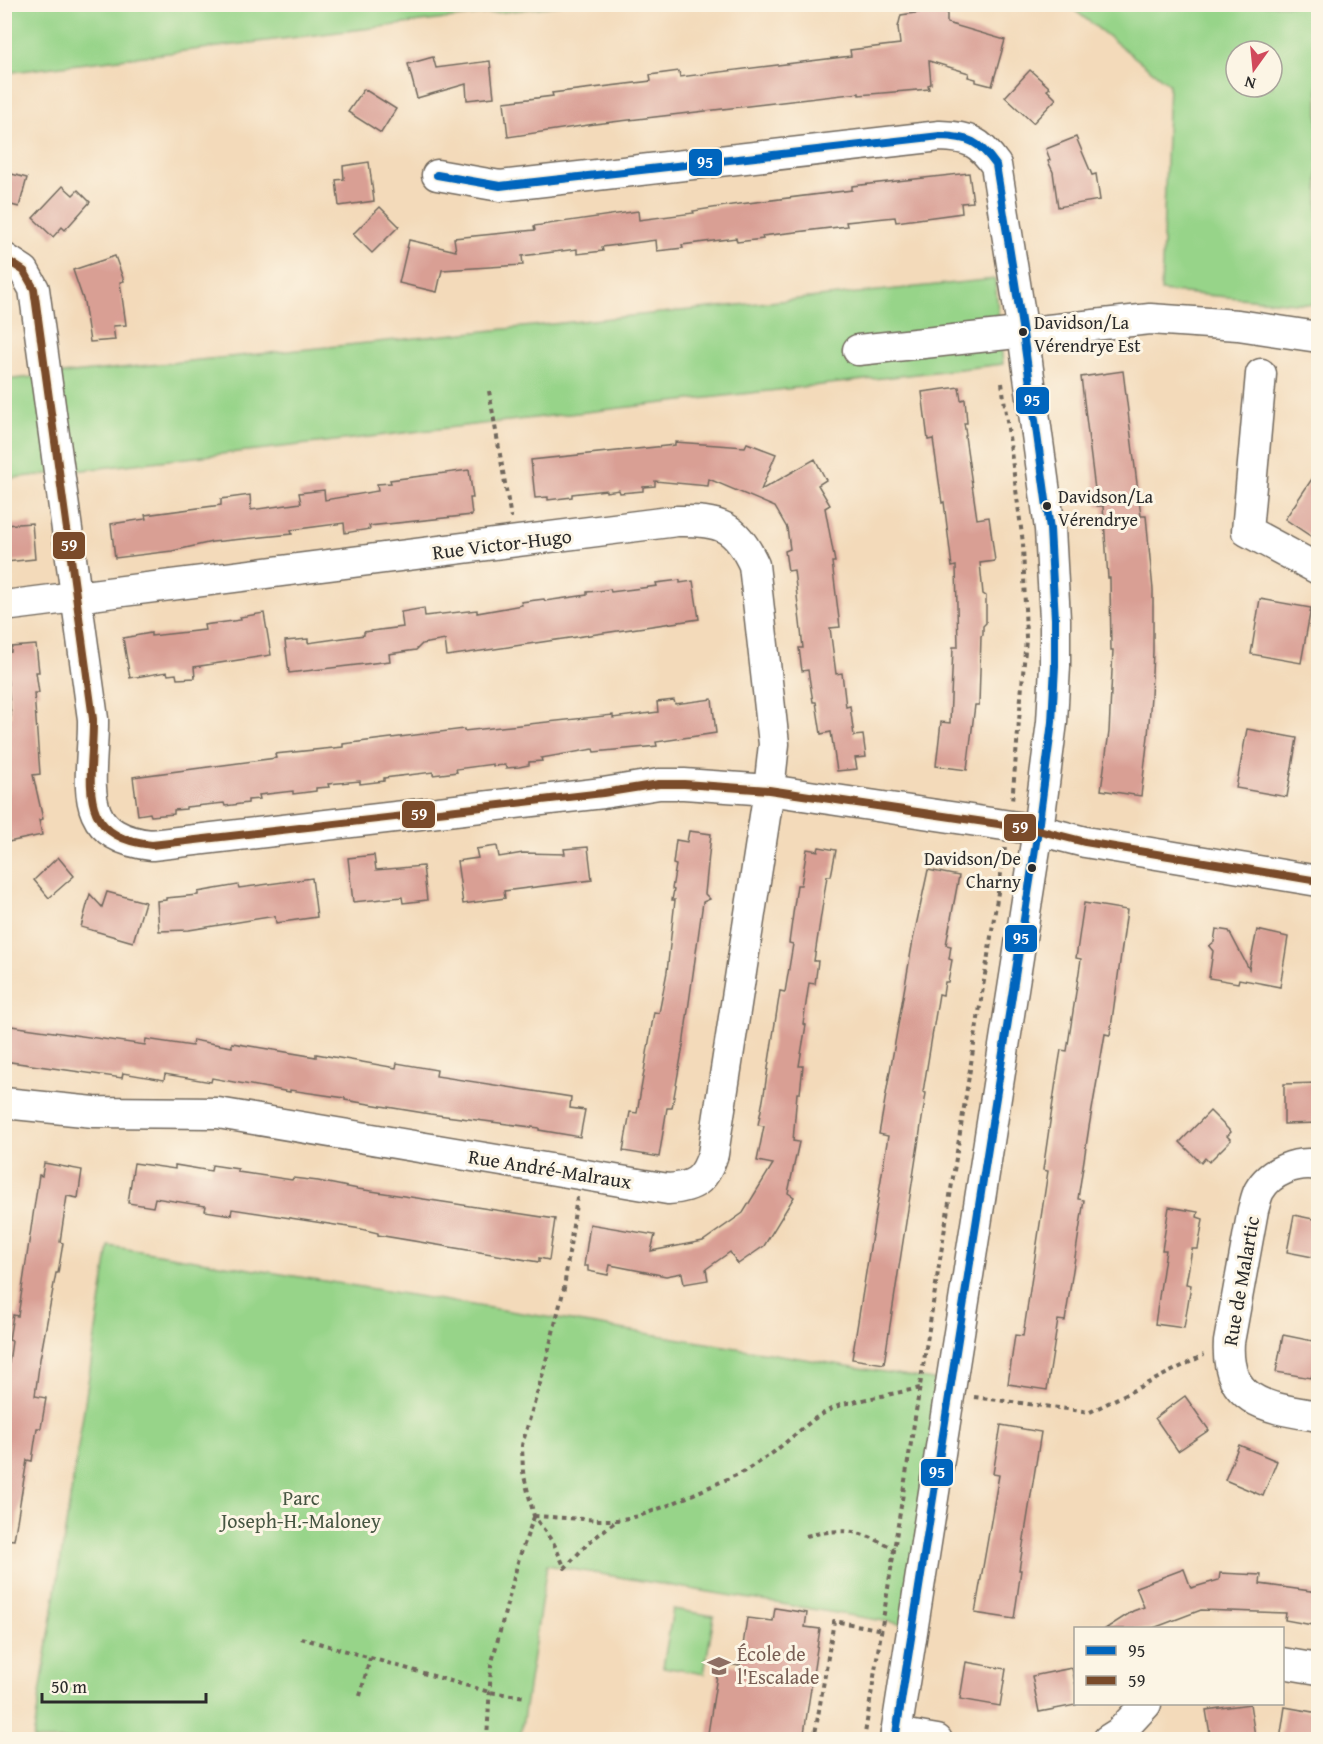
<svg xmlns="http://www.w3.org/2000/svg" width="1323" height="1744" font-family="'Gentium Book Plus',serif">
<rect width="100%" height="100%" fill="#fcf5e5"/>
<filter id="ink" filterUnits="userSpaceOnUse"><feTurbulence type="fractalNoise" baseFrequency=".0167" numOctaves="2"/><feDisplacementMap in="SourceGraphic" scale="12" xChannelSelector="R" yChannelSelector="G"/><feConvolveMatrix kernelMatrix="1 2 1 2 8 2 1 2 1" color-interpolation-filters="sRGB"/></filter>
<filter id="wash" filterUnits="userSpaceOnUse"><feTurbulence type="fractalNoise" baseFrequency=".008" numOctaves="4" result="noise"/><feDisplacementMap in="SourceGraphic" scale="24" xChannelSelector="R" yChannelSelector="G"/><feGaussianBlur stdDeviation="1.35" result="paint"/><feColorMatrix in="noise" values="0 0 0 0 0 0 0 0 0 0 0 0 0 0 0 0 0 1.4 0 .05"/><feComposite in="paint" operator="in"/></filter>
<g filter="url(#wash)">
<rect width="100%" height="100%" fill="#f3daba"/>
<!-- green -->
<g fill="#97d489" stroke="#61805a" stroke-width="1.5" fill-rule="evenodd">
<polygon points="5,4 560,4 560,5 5,73"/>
<path d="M1068,5H1318V305L1161,291L1169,84ZM1236,51H1272V87H1236Z"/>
<polygon points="995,279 1003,364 5,479 4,380"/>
<polygon points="109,1246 952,1383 914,1626 547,1565 520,1739 33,1740"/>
<polygon points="673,1609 714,1616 704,1674 663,1667"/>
</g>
<g id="blocks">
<!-- building -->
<g fill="#d99f94">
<polygon points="936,10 947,10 947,23 1005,40 992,86 976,82 976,79 968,77 969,73 929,61 931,84 928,85 929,89 859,95 859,93 765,104 595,124 508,137 504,102 553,96 552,93 651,81 650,75 679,71 680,77 851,56 850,50 900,44 898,27 901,15"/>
<polygon points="433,57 436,68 490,61 494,97 467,100 466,84 417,98 408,64"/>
<polygon points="1030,70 1050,88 1047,90 1056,99 1033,123 1005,97"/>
<polygon points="364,89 396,109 381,133 348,112"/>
<polygon points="1076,137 1092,175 1096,174 1100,200 1058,207 1053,172 1048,161 1050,160 1046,149"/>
<polygon points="369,162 374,201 339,206 336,180 344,179 343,166"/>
<polygon points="4,172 27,178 19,207 4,203"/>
<polygon points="969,173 973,202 961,203 962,213 896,222 895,217 846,222 847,226 762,236 763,239 737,242 736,238 682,245 683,248 657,251 656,240 602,247 603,251 577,254 577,249 522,256 523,265 442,270 437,292 399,283 409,240 456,251 454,238 535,230 534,226 638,211 639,220 694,213 693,211 732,205 852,190 852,186"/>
<polygon points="63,186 73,195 78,190 90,202 65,230 62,227 53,237 33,218"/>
<polygon points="380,207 399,226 372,253 353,234"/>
<polygon points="115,256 124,281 120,282 126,325 113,326 115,340 90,342 84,302 73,270"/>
<polygon points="1123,371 1141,516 1146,516 1153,590 1153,651 1151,696 1148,736 1141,796 1101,790 1109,732 1113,650 1111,650 1110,578 1108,578 1103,506 1097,506 1081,377"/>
<polygon points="959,387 961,400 965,399 967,423 964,423 966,435 965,436 977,519 989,517 995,561 980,563 983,594 986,596 986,623 983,626 983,635 981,636 979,705 975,705 967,770 936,766 941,722 950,723 953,647 958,647 956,566 952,567 944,502 942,503 933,439 928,440 922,392"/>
<polygon points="675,442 745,447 747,443 776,454 761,490 815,459 826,480 818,485 830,505 825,508 835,562 832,562 840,627 830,628 836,674 842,673 846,707 850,706 854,736 863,735 866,757 855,758 857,769 837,771 831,732 821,734 816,702 813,702 808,670 802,671 799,648 803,648 794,570 788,571 785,551 790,549 787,528 775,507 709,479 708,486 655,481 655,486 643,487 643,491 620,493 619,490 606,492 606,490 572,494 572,497 548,500 548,497 535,498 531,460 675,445"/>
<polygon points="469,470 473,498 470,498 472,515 369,526 370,529 345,533 344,523 291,530 292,534 212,542 172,551 115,558 111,524 146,519 145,515 221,505 221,499 250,495 251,510 301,503 299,493 324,490 325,500 378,491 377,484 391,483 390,480"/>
<polygon points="1318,470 1318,541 1285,519"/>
<polygon points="32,523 35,559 6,562 4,525"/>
<polygon points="680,580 680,583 693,581 699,619 447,656 445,640 422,644 416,650 389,654 390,661 289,673 285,641 308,639 308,643 364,635 364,632 403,627 401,612 424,608 425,616 477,610 477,613 522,605 521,602 544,599 545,601 587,595 587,592 599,591 610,589 611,592 657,586 656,583"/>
<polygon points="1260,599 1311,608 1301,663 1251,654"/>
<polygon points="264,613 271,655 194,667 195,678 177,679 176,674 168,675 167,672 130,678 123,638 151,633 151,636 205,630 204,625 241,620 240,617"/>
<polygon points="36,645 39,672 36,672 39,693 34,693 40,774 33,775 43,819 39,820 42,835 8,842 4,826 4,795 8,794 4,717 11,716 7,676 4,677 4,653 11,652 11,647"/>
<polygon points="712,699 716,733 656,742 657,746 594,752 593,749 541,758 542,761 529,762 529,765 519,767 506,768 505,765 493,766 493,764 456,769 457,772 433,775 433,772 384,778 384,781 360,784 360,781 328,784 329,787 316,788 316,791 293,794 293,791 259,795 260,799 248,800 248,803 225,806 224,803 186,807 186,809 174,810 174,814 151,816 150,813 138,815 133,777 276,758 275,754 343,747 343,744 464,729 464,731 613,715 613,718 658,712 657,702 674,700 675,704"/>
<polygon points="1247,729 1297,738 1287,797 1236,788"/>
<polygon points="689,831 711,834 705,894 710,899 703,902 683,1046 672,1108 667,1108 659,1157 623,1151 630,1112 637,1113 654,1012 659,1013 667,972 675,900 672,900 674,890 672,889 676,865 673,864 676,840 687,842"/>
<polygon points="497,846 499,857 523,853 565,854 564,849 588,847 592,880 504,891 505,898 463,904 457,861 478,858 476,849"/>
<polygon points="819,847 836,850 831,876 827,876 814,961 818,961 815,984 809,983 803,1024 806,1025 799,1066 803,1066 800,1093 797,1093 793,1141 799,1142 788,1193 794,1197 764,1246 738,1264 730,1252 706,1269 708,1280 684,1284 682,1273 666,1276 610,1265 608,1275 588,1271 588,1266 584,1266 590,1224 655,1235 651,1251 703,1241 743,1213 773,1164 757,1161 764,1126 758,1125 763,1100 780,991 785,992 793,944 789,943 797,885 801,885 807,849 818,851"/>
<polygon points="374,855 376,870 423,866 427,900 403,903 402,897 353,902 348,858"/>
<polygon points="58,857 74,876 49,898 34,880"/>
<polygon points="928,870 959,876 946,945 951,946 949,959 952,960 948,982 945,982 943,995 939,994 923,1092 926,1093 884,1364 852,1359 888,1136 879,1134 913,940"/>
<polygon points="312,878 317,917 276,923 275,916 189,930 159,931 157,901 166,900 166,898 198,895 198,892 238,885 239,888"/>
<polygon points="107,892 145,902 133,942 81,927 90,894 102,907"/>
<polygon points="1084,903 1127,910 1110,1035 1105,1034 1089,1127 1078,1199 1084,1200 1065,1321 1058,1320 1047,1390 1008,1384 1015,1335 1023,1336 1048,1171 1043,1170 1057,1074 1061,1050 1067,1051 1081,959 1076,958"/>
<polygon points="1216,929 1229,931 1249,969 1257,930 1288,937 1280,987 1239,979 1238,983 1209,978 1213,951 1209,946 1214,942"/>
<polygon points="4,1025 145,1045 146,1039 192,1046 193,1040 232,1047 232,1043 316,1057 316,1054 396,1068 397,1063 437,1070 436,1076 571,1097 570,1108 585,1110 580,1137 539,1130 539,1128 430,1114 345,1100 345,1098 290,1090 290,1092 212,1078 211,1082 165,1074 164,1080 123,1073 122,1078 4,1061"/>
<polygon points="1318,1083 1318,1123 1284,1124 1284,1084"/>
<polygon points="1210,1111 1231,1132 1227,1136 1231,1140 1209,1162 1205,1158 1201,1163 1180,1142"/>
<polygon points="44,1163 82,1170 78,1198 67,1196 60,1242 63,1243 58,1273 56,1273 40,1359 35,1396 46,1398 41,1428 37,1428 32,1461 27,1460 14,1540 4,1539 4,1399 12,1341 9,1340 13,1315 18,1316 39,1175 42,1176"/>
<polygon points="134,1163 175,1169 175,1165 211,1171 212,1165 238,1169 238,1172 292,1180 293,1178 318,1181 358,1189 555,1219 549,1260 539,1258 539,1262 378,1235 378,1233 361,1229 232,1209 231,1215 205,1211 206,1206 155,1198 153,1207 128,1203"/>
<polygon points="1169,1207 1198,1212 1197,1217 1203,1219 1198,1249 1192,1249 1186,1284 1191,1285 1184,1328 1155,1324 1166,1250 1162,1250"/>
<polygon points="1294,1215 1318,1220 1318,1258 1287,1252"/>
<polygon points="1283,1335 1318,1342 1318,1361 1311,1378 1276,1372"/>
<polygon points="1185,1396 1209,1430 1178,1451 1155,1418"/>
<polygon points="1001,1425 1041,1432 1019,1570 1021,1570 1014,1619 975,1613 999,1475 993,1474"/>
<polygon points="1239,1445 1277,1461 1263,1496 1225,1480"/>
<polygon points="1184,1569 1191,1588 1219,1580 1220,1573 1261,1575 1260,1584 1318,1592 1318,1626 1285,1620 1286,1613 1201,1610 1151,1629 1105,1629 1133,1611 1144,1607 1136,1587"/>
<polygon points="775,1608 807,1613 805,1627 820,1629 803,1740 707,1740 719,1663 740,1666 747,1618 773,1621"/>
<polygon points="966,1662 1006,1669 1000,1706 960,1699"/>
<polygon points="1072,1668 1076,1686 1076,1705 1039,1712 1032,1676"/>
<polygon points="1250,1704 1255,1736 1228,1740 1211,1740 1206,1710"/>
<polygon points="1285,1707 1318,1713 1318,1740 1280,1740"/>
</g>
</g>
</g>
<g filter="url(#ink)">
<use href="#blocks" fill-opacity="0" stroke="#71685d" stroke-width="1.5"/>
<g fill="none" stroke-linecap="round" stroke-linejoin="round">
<!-- minor casing -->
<g stroke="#71685d" stroke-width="33">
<g id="minor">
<path d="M437,175L500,186L940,136C969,137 979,141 996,165L1023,333L1050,529L1055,619V666L1052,722L1038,830L895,1740"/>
<path d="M4,258L24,271L34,289L93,719C94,777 71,837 152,845L603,793L659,784H684L769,790L1038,830L1085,842L1318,881"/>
<polyline points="858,350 1150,319 1238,325 1318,337"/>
<polyline points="1261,374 1247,531 1318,569"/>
<path d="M4,606L677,521C719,520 736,525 754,565L774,744L769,790L713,1154C705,1180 695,1187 668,1189L218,1113L94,1112L4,1103"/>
<path d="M1318,1165C1297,1161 1270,1171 1259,1191C1256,1197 1255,1204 1253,1210L1229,1342C1225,1404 1270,1408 1318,1416"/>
<polyline points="1282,1663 1318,1669"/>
<polyline points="896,1733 937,1740"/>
<polyline points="1108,1740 1119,1733 1146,1704"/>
</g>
</g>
<!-- path -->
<g stroke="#71685d" stroke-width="4" stroke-dasharray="4.5 4.5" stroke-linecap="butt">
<polyline points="1002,383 1023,543 1026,639 1012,802"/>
<polyline points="489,391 511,518"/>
<polyline points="577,1197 564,1288 543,1373 522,1445 523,1472 534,1516 554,1544 565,1568 588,1543 616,1521"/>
<polyline points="974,1397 1090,1412 1204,1355"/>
<polyline points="534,1516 599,1520 617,1520 639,1516 669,1505 743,1472 774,1452 814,1419 831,1409 843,1404 920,1388"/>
<path d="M806,1536C845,1527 860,1530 894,1549"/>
<polyline points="301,1638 489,1692 526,1697"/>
<polyline points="360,1696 370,1658"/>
<polyline points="487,1740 491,1666 519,1558 534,1517"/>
<polyline points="814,1740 834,1621 883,1630"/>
<polyline points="864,1740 1005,848"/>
</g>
<!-- minor -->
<use href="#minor" stroke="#fff" stroke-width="30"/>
<!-- bus-1 casing -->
<g stroke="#fcf5e5" stroke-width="12">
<path id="bus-1" d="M437,175L500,186L940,136C969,137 979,141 996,165L1023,333L1050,529L1055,619V666L1052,722L1038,830L895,1740"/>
</g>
<!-- bus-2 casing -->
<g stroke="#fcf5e5" stroke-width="12">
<path id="bus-2" d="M4,258L24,271L34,289L93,719C94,777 71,837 152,845L603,793L659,784H684L769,790L1038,830L1085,842L1318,881"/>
</g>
<!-- bus-1 -->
<use href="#bus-1" stroke="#0065bd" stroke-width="8"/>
<!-- bus-2 -->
<use href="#bus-2" stroke="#7a4b2a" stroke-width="8"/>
</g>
</g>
<!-- icons -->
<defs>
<g id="school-bare" transform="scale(1.8)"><path d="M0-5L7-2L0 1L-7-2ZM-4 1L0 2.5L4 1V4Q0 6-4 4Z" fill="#8d6e63" stroke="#fcf5e5" stroke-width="2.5" paint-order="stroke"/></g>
</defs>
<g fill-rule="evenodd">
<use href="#school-bare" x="719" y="1666"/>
</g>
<!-- markers -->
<g fill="#2b2b2b" stroke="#fcf5e5" stroke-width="2">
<circle cx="1023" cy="332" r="5"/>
<circle cx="1047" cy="506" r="5"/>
<circle cx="1032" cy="868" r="5"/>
</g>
<g text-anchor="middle" stroke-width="6" stroke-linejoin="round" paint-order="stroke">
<!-- bus labels -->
<g font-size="18" fill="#2b2b2b" stroke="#fcf5e5" text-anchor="start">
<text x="1034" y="329">Davidson/La<tspan x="1034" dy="23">Vérendrye Est</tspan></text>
<text x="1058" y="503">Davidson/La<tspan x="1058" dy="23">Vérendrye</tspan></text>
<text x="1021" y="865" text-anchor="end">Davidson/De<tspan x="1021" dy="23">Charny</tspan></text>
</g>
<!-- street labels -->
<g font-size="20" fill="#2b2b2b" stroke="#fcf5e5">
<text transform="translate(502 544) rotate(-7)" y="7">Rue Victor-Hugo</text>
<text transform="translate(550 1169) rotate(9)" y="7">Rue André-Malraux</text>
<text transform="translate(1241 1281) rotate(-80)" y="7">Rue de Malartic</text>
</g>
<!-- park labels -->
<g font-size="20" fill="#465542" stroke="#fcf5e5">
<text x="301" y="1505">Parc<tspan x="301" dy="23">Joseph-H.-Maloney</tspan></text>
</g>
<!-- education labels -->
<g font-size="20" fill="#785e54" stroke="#fcf5e5" text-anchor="start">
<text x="737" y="1661">École de<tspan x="737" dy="23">l'Escalade</tspan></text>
</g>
</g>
<g stroke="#fcf5e5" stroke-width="2">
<rect x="688" y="148" width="35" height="29" rx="6" fill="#0065bd"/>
<rect x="1015" y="386" width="35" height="29" rx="6" fill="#0065bd"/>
<rect x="52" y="531" width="34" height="29" rx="6" fill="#7a4b2a"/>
<rect x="401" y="800" width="35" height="29" rx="6" fill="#7a4b2a"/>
<rect x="1003" y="813" width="34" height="29" rx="6" fill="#7a4b2a"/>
<rect x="1004" y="924" width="34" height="29" rx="6" fill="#0065bd"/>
<rect x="920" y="1458" width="34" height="29" rx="6" fill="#0065bd"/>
</g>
<g font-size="16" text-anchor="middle" font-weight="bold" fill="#fff">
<text x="705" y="168">95</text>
<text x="1032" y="406">95</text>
<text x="69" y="551">59</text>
<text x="419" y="820">59</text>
<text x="1020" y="833">59</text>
<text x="1021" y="944">95</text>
<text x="937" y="1478">95</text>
</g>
<!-- margin -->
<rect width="1323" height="1744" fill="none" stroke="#fcf5e5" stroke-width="24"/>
<!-- legend -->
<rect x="1074" y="1627" width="210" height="78" fill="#fcf5e5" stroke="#a8a49b" stroke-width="1.5"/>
<rect x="1086" y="1646" width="30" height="9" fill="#0065bd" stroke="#a8a49b" stroke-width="1.5"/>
<text x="1128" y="1657" font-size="18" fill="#2b2b2b">95</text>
<rect x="1086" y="1676" width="30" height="9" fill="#7a4b2a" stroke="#a8a49b" stroke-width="1.5"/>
<text x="1128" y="1687" font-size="18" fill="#2b2b2b">59</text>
<!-- north arrow -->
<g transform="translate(1254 69) rotate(195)"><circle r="28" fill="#fcf5e5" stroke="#a8a49b" stroke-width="1.5"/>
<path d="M0-4.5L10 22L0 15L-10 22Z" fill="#d1495b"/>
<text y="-9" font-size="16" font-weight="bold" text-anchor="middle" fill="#2b2b2b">N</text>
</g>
<!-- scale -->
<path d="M42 1693v9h164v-9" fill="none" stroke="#2b2b2b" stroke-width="3"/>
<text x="51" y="1693" font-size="18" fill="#2b2b2b" stroke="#fcf5e5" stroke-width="4.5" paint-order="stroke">50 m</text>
</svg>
